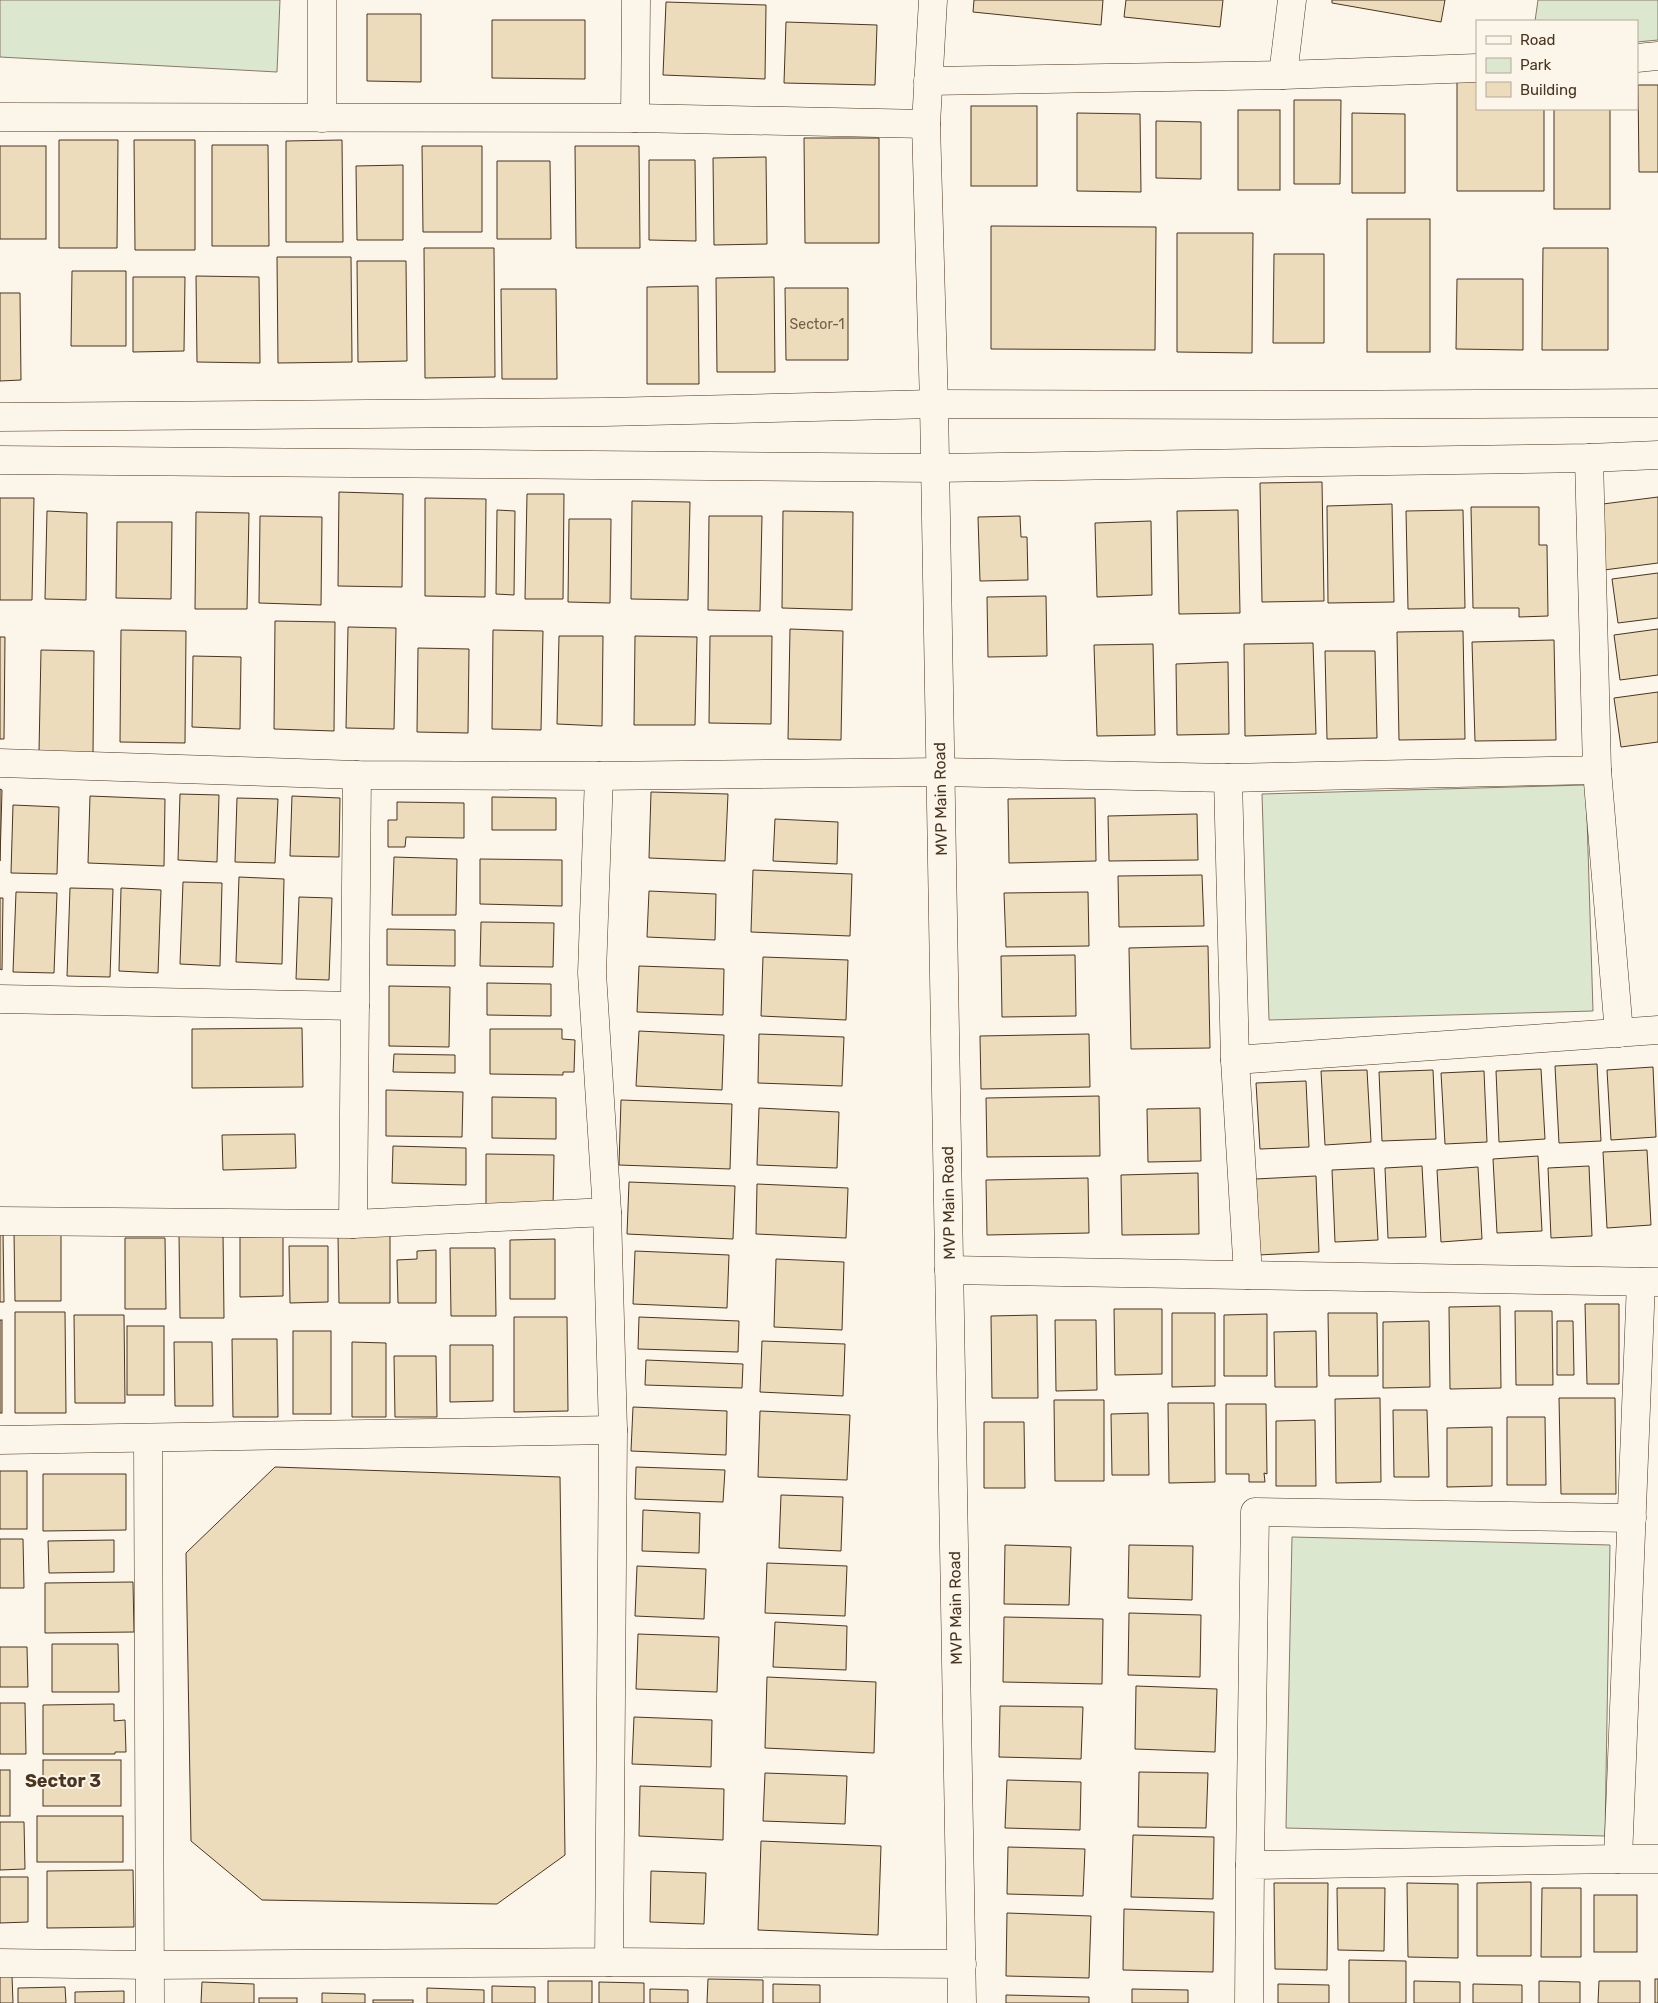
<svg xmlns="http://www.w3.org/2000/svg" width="1658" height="2003" font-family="Rubik,sans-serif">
<rect width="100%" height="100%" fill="#fbf6e9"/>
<!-- green -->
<g fill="#dce7d0" stroke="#887966">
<polygon points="0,0 280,0 277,72 0,57"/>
<polygon points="1538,0 1658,0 1658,40 1637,42 1637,21 1535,21"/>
<polygon points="1586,785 1593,1011 1269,1020 1262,794"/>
<polygon points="1292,1537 1610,1545 1605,1836 1286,1828"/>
</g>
<!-- building -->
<g fill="#ecdcbc" stroke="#4a3520">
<polygon points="974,0 1103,0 1101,25 973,12"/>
<polygon points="1126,0 1223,0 1220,27 1124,17"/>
<polygon points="1332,0 1445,0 1441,22 1332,3"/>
<polygon points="666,2 766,5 765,79 663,75"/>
<polygon points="367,14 421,14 421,82 367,81"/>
<polygon points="492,20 585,20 585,79 492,78"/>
<polygon points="786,22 877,25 875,85 784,83"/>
<polygon points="1457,78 1477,78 1477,109 1544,109 1544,191 1457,191"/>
<polygon points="1638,85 1658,85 1658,172 1639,172"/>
<polygon points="1294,100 1341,100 1340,184 1294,184"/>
<rect x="971" y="106" width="66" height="80"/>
<rect x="1554" y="109" width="56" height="100"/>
<rect x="1238" y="110" width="42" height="80"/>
<polygon points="1077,113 1140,114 1141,192 1077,191"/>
<polygon points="1352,113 1405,114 1405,193 1352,193"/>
<polygon points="1156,121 1201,122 1201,179 1156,178"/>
<polygon points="804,138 879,138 879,243 805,243"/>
<polygon points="59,140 118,140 117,248 59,248"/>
<polygon points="134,140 195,140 195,250 135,250"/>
<polygon points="342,140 343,242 286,242 286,141"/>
<polygon points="212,145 268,145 269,246 212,246"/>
<rect x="0" y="146" width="46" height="93"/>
<polygon points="422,146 482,146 482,232 423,232"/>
<polygon points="575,146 639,146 640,248 576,248"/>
<polygon points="766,157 767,244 714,245 713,158"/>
<polygon points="649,160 695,160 696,241 649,240"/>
<polygon points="497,161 550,161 551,239 497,239"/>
<polygon points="403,165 403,240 357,240 356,166"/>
<rect x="1367" y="219" width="63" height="133"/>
<polygon points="991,226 1156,227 1155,350 991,349"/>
<polygon points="1177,233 1253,233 1252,353 1177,352"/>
<polygon points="424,248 494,248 495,377 425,378"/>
<polygon points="1543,248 1608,248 1608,350 1542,350"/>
<polygon points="1274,254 1324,254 1324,343 1273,343"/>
<polygon points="277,257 351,257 352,362 278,363"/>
<polygon points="357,261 406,261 407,361 358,362"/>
<polygon points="72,271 126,271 126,346 71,346"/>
<polygon points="196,276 259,277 260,363 197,362"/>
<polygon points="133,277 185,277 184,351 133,352"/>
<polygon points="774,277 775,372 717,372 716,278"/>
<polygon points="1457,279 1523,279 1523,350 1456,349"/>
<polygon points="698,286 699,384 647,384 647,287"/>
<polygon points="785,288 848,288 848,360 786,360"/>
<polygon points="501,289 556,289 557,379 502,379"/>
<polygon points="0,293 20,293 21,380 0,381"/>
<polygon points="1322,482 1324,601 1262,602 1260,483"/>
<polygon points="339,492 403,494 402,587 338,586"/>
<polygon points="527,494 564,494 563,599 525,599"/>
<polygon points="1658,497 1658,563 1604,570 1595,505"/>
<polygon points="0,498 34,498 32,600 0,600"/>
<polygon points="425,498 486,499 485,597 425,596"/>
<polygon points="632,501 690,502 688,600 631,599"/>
<polygon points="1392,504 1394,602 1328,603 1327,506"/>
<polygon points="1471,507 1539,507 1539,545 1547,545 1548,616 1519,617 1519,608 1473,608"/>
<polygon points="497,510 515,511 514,595 496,594"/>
<polygon points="1238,510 1240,613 1179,614 1177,511"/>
<polygon points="1463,510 1465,608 1408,609 1406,511"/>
<polygon points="47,511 87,513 86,600 45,599"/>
<polygon points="783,511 853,512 852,610 782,608"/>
<polygon points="196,512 249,513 247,609 195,609"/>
<polygon points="260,516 322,517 321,605 259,603"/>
<polygon points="709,516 762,516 760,611 708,610"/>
<polygon points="1020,516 1021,537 1027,537 1028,580 980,581 978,517"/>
<polygon points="569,519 611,519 610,603 568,602"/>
<polygon points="1151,521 1152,595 1097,597 1095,523"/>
<polygon points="117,522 172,522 171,599 116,598"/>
<polygon points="1658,573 1658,618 1618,623 1612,579"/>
<polygon points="1046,596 1047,656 988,657 987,597"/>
<polygon points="275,621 335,622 334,731 274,729"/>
<polygon points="348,627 396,628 394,729 346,728"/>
<polygon points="790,629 843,631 841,740 788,739"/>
<polygon points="1658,629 1658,675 1620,680 1614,635"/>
<polygon points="121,630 186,631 185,743 120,742"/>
<polygon points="493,630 543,631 541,730 492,729"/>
<polygon points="1463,631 1465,739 1399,740 1397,632"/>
<polygon points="559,636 603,636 602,726 557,724"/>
<polygon points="635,636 697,637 695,725 634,725"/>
<polygon points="710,636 772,636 771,724 709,723"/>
<polygon points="0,637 5,637 4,739 0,739"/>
<polygon points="1554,640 1556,740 1475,741 1472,642"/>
<polygon points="1313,643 1316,734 1245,736 1244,644"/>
<polygon points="1153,644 1155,735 1097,736 1094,645"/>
<polygon points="418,648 469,649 468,733 417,732"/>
<polygon points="41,650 94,651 93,753 39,752"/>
<polygon points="1325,651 1375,651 1377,738 1327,739"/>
<polygon points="193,656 241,657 240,729 192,727"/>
<polygon points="1228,662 1229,734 1177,735 1176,664"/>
<polygon points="1658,692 1658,742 1621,747 1614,698"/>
<polygon points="0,789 2,790 0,861"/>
<polygon points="651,792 728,794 725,861 649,858"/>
<polygon points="180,794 219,795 217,862 178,860"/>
<polygon points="90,796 165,799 164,866 88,863"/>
<polygon points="292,796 340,798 339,857 290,856"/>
<polygon points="492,797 556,798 556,830 492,830"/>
<polygon points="237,798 278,799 275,863 235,862"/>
<polygon points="1095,798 1096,861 1009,863 1008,799"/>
<polygon points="397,802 464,803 464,838 406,837 405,847 388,847 388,820 397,820"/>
<polygon points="13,805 59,807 57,874 11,873"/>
<polygon points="1197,814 1198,860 1109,861 1108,816"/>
<polygon points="775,819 838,822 837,864 773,861"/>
<polygon points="394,857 457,859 456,915 392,915"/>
<polygon points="480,859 562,860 562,906 480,904"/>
<polygon points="753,870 852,874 850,936 751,932"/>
<polygon points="1202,875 1204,926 1119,927 1118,876"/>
<polygon points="239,877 284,879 282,964 236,962"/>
<polygon points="183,882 222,883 220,966 180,964"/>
<polygon points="70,888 113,889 110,977 67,976"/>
<polygon points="121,888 161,890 158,973 119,971"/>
<polygon points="649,891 716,894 715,940 647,937"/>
<polygon points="16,892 57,893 54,973 13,972"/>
<polygon points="1088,892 1089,946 1006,947 1004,893"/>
<polygon points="299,897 332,898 329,980 296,979"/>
<polygon points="0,898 3,898 2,970 0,969"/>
<polygon points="481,922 554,923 553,967 480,966"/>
<polygon points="387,929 455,930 455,966 387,965"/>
<polygon points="1208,946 1210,1048 1131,1049 1129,948"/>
<polygon points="1075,955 1076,1016 1002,1017 1001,956"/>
<polygon points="763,957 848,960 846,1020 761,1016"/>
<polygon points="639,966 724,969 723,1015 637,1012"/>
<polygon points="487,983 551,984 551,1016 487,1015"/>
<polygon points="389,986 450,987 449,1047 389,1046"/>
<polygon points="302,1028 303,1087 192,1088 192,1029"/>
<polygon points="490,1029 562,1029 562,1039 575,1040 574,1072 563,1072 563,1075 490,1074"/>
<polygon points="639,1031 724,1035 722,1090 636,1086"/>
<polygon points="759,1034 844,1037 842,1086 758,1083"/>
<polygon points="1089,1034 1090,1087 981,1089 980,1036"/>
<polygon points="394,1054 455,1055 455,1073 393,1072"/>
<polygon points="1597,1064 1601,1141 1559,1143 1555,1066"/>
<polygon points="1653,1067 1656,1137 1611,1140 1607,1070"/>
<polygon points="1541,1069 1545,1139 1499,1142 1496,1071"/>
<polygon points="1367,1070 1371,1142 1325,1145 1321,1071"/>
<polygon points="1433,1070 1436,1139 1382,1141 1379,1072"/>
<polygon points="1484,1071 1487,1142 1445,1144 1441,1073"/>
<polygon points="1306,1081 1309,1147 1260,1149 1256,1083"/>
<polygon points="386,1090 463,1092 462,1137 386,1136"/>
<polygon points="1099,1096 1100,1156 987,1157 986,1098"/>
<polygon points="492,1097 556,1098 556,1139 492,1138"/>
<polygon points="621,1100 732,1104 730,1169 619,1165"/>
<polygon points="759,1108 839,1112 837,1168 757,1165"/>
<polygon points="1200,1108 1201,1161 1148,1162 1147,1109"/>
<polygon points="295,1134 296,1168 223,1170 222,1135"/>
<polygon points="393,1146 466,1148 466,1185 392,1183"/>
<polygon points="1647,1150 1651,1225 1607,1228 1603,1152"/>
<polygon points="486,1154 554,1155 553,1208 486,1207"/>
<polygon points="1538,1156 1542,1231 1497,1233 1493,1159"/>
<polygon points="1422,1166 1426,1237 1388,1238 1385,1168"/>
<polygon points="1589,1166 1592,1236 1551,1238 1548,1168"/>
<polygon points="1478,1167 1482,1239 1441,1242 1437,1170"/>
<polygon points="1374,1168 1378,1240 1335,1242 1332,1170"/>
<polygon points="1198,1173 1199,1234 1122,1235 1121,1175"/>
<polygon points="1316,1176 1319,1252 1258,1255 1255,1179"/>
<polygon points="1088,1178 1089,1233 987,1235 986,1180"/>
<polygon points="629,1182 735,1186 733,1239 627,1234"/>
<polygon points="757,1184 848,1188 846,1238 756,1234"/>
<polygon points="0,1231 3,1231 4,1302 0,1302"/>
<polygon points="14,1232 61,1233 61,1301 15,1301"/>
<polygon points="179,1233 223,1233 224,1318 180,1318"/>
<polygon points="338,1235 390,1235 390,1303 339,1303"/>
<polygon points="240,1237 283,1237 283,1296 240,1297"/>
<polygon points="125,1238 165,1238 166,1309 125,1309"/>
<polygon points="555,1239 555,1299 510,1299 510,1240"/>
<polygon points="289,1246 328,1246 328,1302 290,1303"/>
<polygon points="450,1248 495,1248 496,1316 451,1316"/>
<polygon points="436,1250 436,1303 398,1303 397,1260 417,1259 417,1251"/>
<polygon points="635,1251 729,1255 727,1308 633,1304"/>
<polygon points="776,1259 844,1262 842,1330 774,1327"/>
<polygon points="1585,1304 1619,1304 1619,1384 1587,1384"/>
<polygon points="1500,1306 1501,1388 1450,1389 1449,1307"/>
<polygon points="1114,1309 1162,1309 1162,1374 1115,1375"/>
<polygon points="1515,1311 1552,1311 1553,1385 1516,1385"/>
<polygon points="15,1312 65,1312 66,1413 15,1413"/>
<polygon points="1172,1313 1215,1313 1215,1386 1172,1387"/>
<polygon points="1328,1313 1377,1313 1378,1376 1329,1376"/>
<polygon points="1267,1314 1267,1376 1224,1376 1224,1315"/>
<polygon points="74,1315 124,1315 125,1403 75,1403"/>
<polygon points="1037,1315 1038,1398 992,1398 991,1316"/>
<polygon points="514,1317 567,1317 568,1411 514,1412"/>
<polygon points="639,1317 739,1321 738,1352 638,1349"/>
<rect x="0" y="1320" width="2" height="93"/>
<polygon points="1055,1320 1096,1320 1097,1390 1056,1391"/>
<polygon points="1429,1321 1430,1387 1383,1388 1383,1322"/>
<polygon points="1557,1321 1573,1321 1574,1375 1557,1375"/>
<rect x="127" y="1326" width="37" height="69"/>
<rect x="293" y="1331" width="38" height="83"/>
<polygon points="1316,1331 1317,1387 1275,1387 1274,1332"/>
<polygon points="232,1339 277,1339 278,1417 233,1417"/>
<polygon points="762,1341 845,1344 843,1396 760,1392"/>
<polygon points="174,1342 212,1342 213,1406 175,1406"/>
<polygon points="352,1342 386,1343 386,1417 352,1417"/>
<polygon points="450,1345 493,1345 493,1401 450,1402"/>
<polygon points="394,1356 436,1356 437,1417 395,1417"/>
<polygon points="646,1360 743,1364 742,1388 645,1385"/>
<polygon points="1380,1398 1381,1482 1336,1483 1335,1399"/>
<polygon points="1559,1398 1615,1398 1616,1494 1561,1494"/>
<polygon points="1054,1400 1104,1400 1104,1481 1055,1481"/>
<polygon points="1168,1403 1214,1403 1215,1482 1169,1483"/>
<polygon points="1226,1404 1266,1404 1267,1474 1264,1473 1265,1482 1249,1482 1249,1474 1226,1474"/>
<polygon points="633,1407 727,1411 726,1455 631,1451"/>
<polygon points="1393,1410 1427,1410 1429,1477 1394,1477"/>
<polygon points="760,1411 850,1415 847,1480 758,1477"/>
<polygon points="1148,1413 1149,1475 1112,1475 1111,1414"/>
<polygon points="1507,1417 1545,1417 1546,1485 1507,1485"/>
<polygon points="1315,1420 1316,1486 1276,1486 1276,1421"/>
<polygon points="984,1422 1024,1422 1025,1488 984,1488"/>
<polygon points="1492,1427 1492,1486 1447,1487 1447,1428"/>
<polygon points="275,1467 560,1477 565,1855 497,1904 262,1900 191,1841 186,1553"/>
<polygon points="636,1467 725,1470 723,1502 635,1499"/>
<rect x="0" y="1471" width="27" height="58"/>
<polygon points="43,1474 126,1474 126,1530 43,1531"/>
<polygon points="781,1495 843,1497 841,1551 779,1548"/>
<polygon points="643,1510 700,1513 699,1553 642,1551"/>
<polygon points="0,1539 23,1539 24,1588 0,1588"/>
<polygon points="114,1540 114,1572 49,1573 48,1541"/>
<polygon points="1005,1545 1071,1547 1069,1605 1004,1604"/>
<polygon points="1129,1545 1193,1546 1192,1600 1128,1598"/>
<polygon points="767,1563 847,1566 845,1616 765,1613"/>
<polygon points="637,1566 706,1569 704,1619 635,1616"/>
<polygon points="133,1582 134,1632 45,1633 45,1583"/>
<polygon points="1129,1613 1201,1615 1200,1677 1128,1675"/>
<polygon points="1004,1617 1103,1619 1102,1684 1003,1682"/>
<polygon points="775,1622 847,1626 846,1670 773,1667"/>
<polygon points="638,1634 719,1637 717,1692 636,1689"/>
<polygon points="52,1644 118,1644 119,1692 52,1692"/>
<polygon points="0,1647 27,1647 28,1687 0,1687"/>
<polygon points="767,1677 876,1682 874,1753 765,1748"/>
<polygon points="1136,1686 1217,1689 1215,1752 1135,1749"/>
<polygon points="0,1703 25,1703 26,1754 0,1754"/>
<polygon points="114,1704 114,1721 125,1720 126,1752 115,1752 115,1754 43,1754 43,1705"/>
<polygon points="1000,1706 1083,1707 1081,1759 999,1757"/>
<polygon points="634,1717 712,1720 711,1767 632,1764"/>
<rect x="43" y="1760" width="78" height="46"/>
<rect x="0" y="1770" width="10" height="46"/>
<polygon points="1139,1772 1208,1773 1206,1828 1138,1827"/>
<polygon points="765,1773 847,1776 845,1824 763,1821"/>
<polygon points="1007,1780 1081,1782 1080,1830 1005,1828"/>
<polygon points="640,1786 724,1789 723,1840 639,1836"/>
<rect x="37" y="1816" width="86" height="46"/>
<polygon points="0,1822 24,1822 25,1869 0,1870"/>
<polygon points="1133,1835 1214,1837 1213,1899 1131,1897"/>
<polygon points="761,1841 881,1846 878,1935 758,1930"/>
<polygon points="1008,1847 1085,1849 1083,1896 1007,1894"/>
<polygon points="133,1870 134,1927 47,1928 47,1871"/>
<polygon points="651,1871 706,1873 704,1924 650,1922"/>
<polygon points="0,1877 28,1877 28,1922 0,1923"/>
<polygon points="1531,1882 1531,1956 1477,1956 1477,1883"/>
<polygon points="1274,1883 1328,1883 1327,1970 1275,1969"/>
<polygon points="1407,1883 1458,1884 1458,1958 1408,1957"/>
<polygon points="1337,1888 1385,1888 1384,1951 1338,1950"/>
<polygon points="1542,1888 1581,1888 1581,1957 1541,1957"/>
<rect x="1594" y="1895" width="43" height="57"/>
<polygon points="1124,1909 1214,1912 1213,1972 1123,1970"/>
<polygon points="1007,1913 1091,1916 1089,1978 1006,1976"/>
<polygon points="1349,1960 1406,1961 1406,2003 1349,2003"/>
<polygon points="0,1976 12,1976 13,2003 0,2003"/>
<polygon points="708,1979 763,1980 763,2003 707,2003"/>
<rect x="1655" y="1979" width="3" height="24"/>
<rect x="548" y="1981" width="44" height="22"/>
<polygon points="1414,1981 1460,1982 1460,2003 1414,2003"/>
<polygon points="1539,1981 1580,1982 1580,2003 1539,2003"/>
<polygon points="1599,1981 1640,1981 1640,2003 1598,2003"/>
<polygon points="202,1982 254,1984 254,2003 201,2003"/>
<polygon points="599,1982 644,1983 644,2003 599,2003"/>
<polygon points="773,1984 820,1985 820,2003 773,2003"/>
<polygon points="1278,1984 1329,1985 1329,2003 1278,2003"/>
<polygon points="1473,1984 1522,1985 1522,2003 1473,2003"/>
<polygon points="492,1986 535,1987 535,2003 492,2003"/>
<polygon points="65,1987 66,2003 18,2003 18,1988"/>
<polygon points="427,1988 484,1990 484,2003 427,2003"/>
<polygon points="650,1989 688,1990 688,2003 650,2003"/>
<polygon points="1132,1989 1188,1990 1188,2003 1132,2003"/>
<polygon points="124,1991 124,2003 75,2003 75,1992"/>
<polygon points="322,1993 365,1994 365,2003 322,2003"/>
<polygon points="1006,1995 1089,1997 1089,2003 1006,2003"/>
<rect x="259" y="1998" width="38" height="5"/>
<rect x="373" y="2000" width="40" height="3"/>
</g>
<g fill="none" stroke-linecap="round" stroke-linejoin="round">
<!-- street casing -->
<g stroke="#4a3520" stroke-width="29">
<g id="street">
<polyline points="322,0 322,118"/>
<polyline points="933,0 926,124 934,404"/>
<polyline points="1637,58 1658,56"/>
<polyline points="1283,75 1292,0"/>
<polyline points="928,81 1283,75 1477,68"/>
<polyline points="0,117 635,118 926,124"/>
<polyline points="635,118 636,0"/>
<polyline points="0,763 357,775 599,776 940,772 1228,778 1235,1060 1658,1030"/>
<polyline points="1597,770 1619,1033"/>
<polyline points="1228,778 1597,770 1589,458"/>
<polyline points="0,999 355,1006"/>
<polyline points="1235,1060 1248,1275"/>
<polyline points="0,1221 353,1224 607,1212"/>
<polyline points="353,1224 357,775"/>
<polyline points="949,1270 1658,1282"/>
<polyline points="148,1439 150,2003"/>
<polyline points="0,1440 613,1430"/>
<polyline points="1618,1859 1658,1859"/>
<polyline points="1250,1865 1255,1512 1632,1518"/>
<polyline points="609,1962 962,1964"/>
<polyline points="0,1963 150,1965 609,1962 613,1430 607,1212 592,973 599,776"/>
<polyline points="1249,2003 1250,1865 1618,1859 1641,1282"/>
</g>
</g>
<!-- secondary casing -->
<g stroke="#4a3520" stroke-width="29">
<g id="secondary">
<polyline points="934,404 962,2003"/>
<polyline points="0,417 605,412 934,404 1284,405 1658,403"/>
<polyline points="0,460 934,468 1589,458 1658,455"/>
</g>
</g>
<!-- street -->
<use href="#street" stroke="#fbf6e9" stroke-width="28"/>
<!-- secondary -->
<use href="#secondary" stroke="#fbf6e9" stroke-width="28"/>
</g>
<g text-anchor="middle" stroke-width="4" stroke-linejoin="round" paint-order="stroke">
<!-- number labels -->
<g font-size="14" fill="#725f47">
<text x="817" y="329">Sector-1</text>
</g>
<!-- street labels -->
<g font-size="16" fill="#4a3520" stroke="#fbf6e9">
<text transform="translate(940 799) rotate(-91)" y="6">MVP Main Road</text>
<text transform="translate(948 1203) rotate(-91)" y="6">MVP Main Road</text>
<text transform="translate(955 1608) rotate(-91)" y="6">MVP Main Road</text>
</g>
<!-- neighbourhood labels -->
<g font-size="18" font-weight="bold" fill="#4a3520" stroke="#fbf6e9">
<text x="63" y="1787">Sector 3</text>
</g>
</g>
<!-- legend -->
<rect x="1476" y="20" width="162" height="90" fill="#fbf6e9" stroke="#b4a999"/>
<rect x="1486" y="36" width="25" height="8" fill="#fbf6e9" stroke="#b4a999"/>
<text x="1520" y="45" font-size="15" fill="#4a3520">Road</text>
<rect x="1486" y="58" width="25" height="15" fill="#dce7d0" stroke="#b4a999"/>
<text x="1520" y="70" font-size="15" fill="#4a3520">Park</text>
<rect x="1486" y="82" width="25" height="15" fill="#ecdcbc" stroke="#b4a999"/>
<text x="1520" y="95" font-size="15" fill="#4a3520">Building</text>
</svg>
